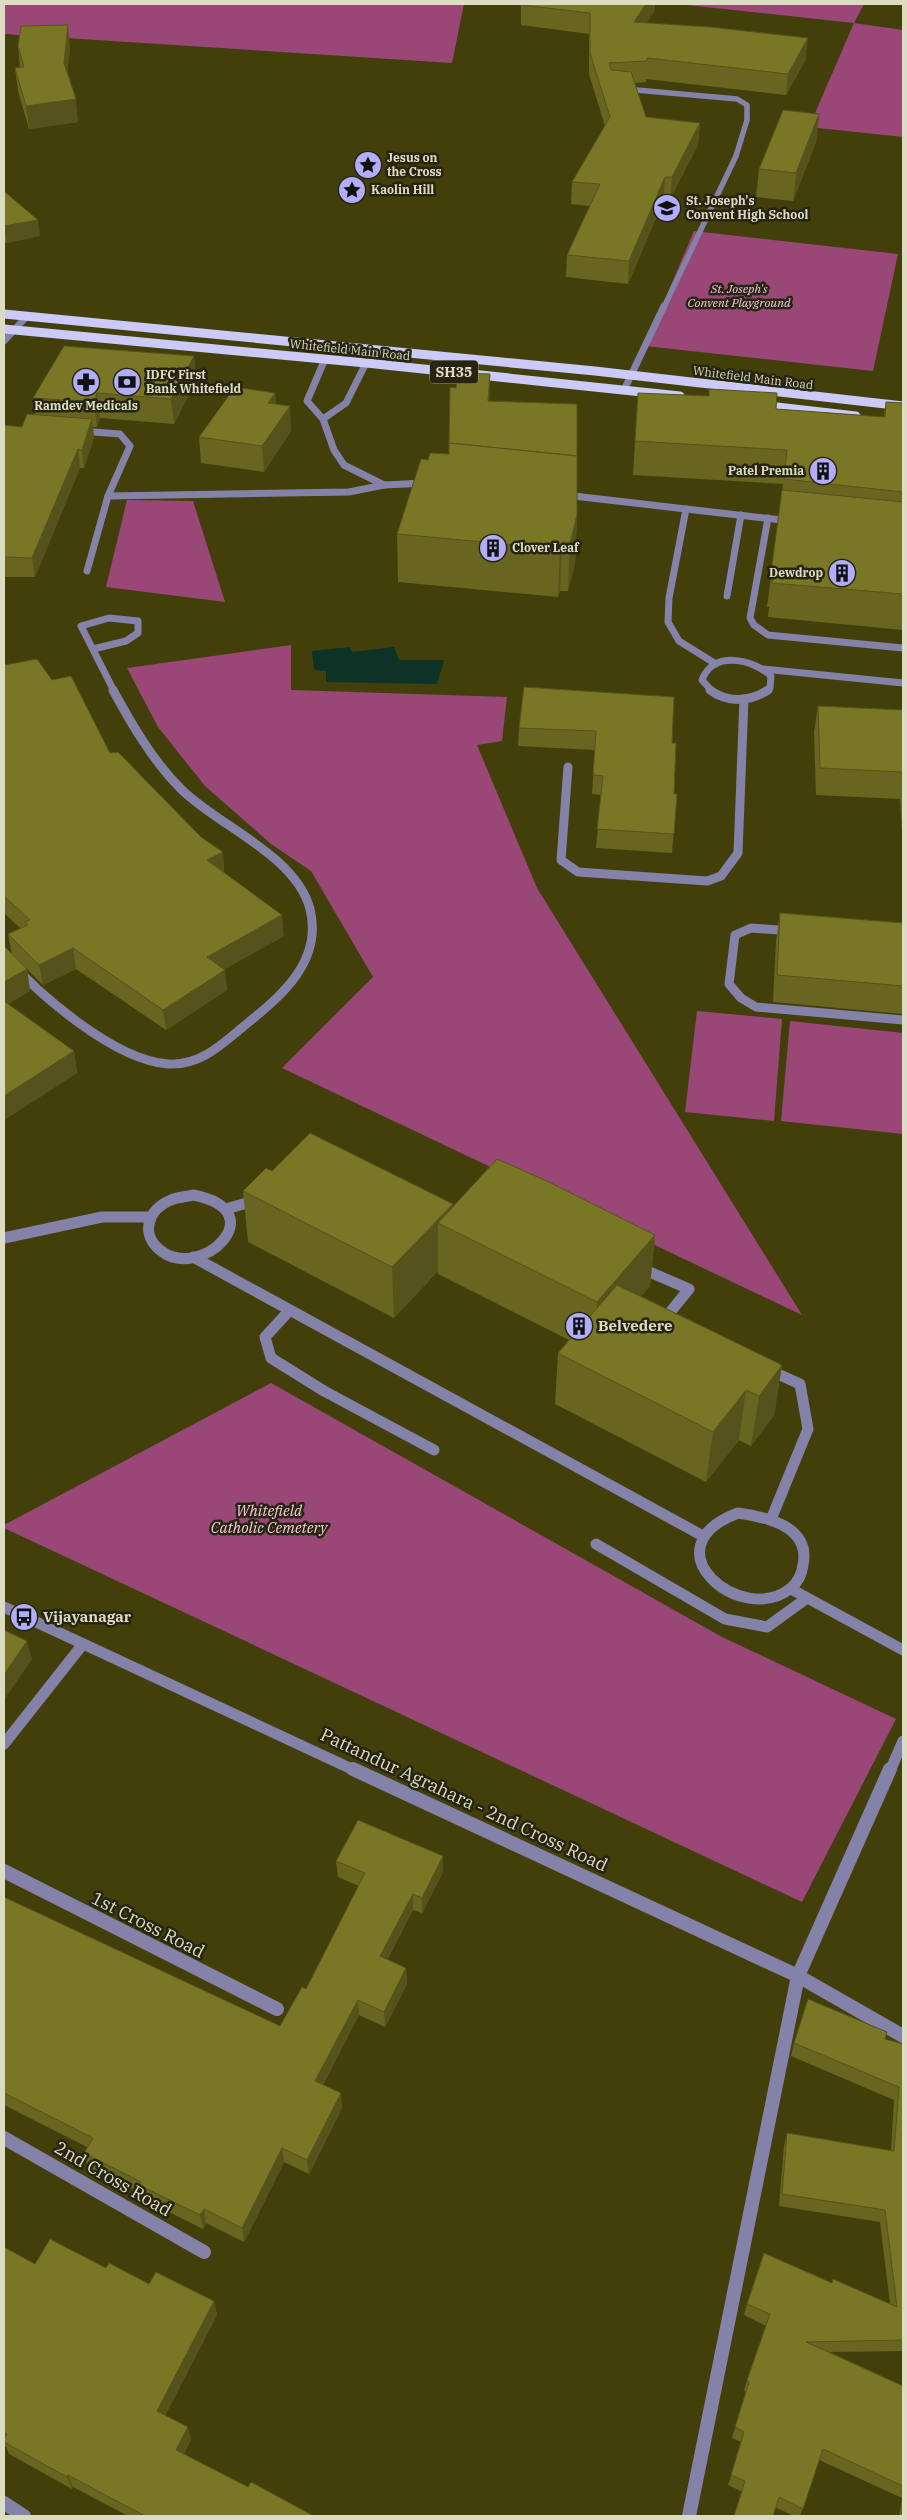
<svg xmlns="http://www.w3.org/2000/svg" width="907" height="2520" font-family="'IBM Plex Serif',serif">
<rect width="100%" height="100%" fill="#423f0b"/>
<!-- green -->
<g fill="#994777">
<polygon points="4,4 464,4 452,63 4,34"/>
<polygon points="677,4 864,4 854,23 903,30 903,137 809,127 854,23"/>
<polygon points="694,231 898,254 873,371 645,346"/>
<polygon points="127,500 193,501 225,602 106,587"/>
<polygon points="291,645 291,690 507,697 502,741 477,745 537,888 802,1315 282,1068 373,977 311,871 271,844 205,786 158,727 127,668"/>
<polygon points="697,1011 782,1019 774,1121 685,1112"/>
<polygon points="790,1021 903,1033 903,1134 781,1121"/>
<polygon points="271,1383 722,1637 896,1719 802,1902 4,1528 4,1525"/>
</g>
<!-- water -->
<polygon fill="#0d3326" points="350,647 352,652 394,647 399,660 444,660 437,684 326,682 326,671 314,670 312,651"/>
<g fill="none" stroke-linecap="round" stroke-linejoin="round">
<!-- service-far1 -->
<polyline stroke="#8482a8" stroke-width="5.5" points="625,89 737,99 747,105 747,120 736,156 664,307"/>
<!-- service -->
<polyline stroke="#8482a8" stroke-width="7" points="624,390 664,306"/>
<!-- minor-far3 -->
<g stroke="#8482a8" stroke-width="7">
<polyline points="4,341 27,316"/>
<polyline points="325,359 307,401 323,419 334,450 344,465 384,485 426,483"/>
<polyline points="323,419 346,403 366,363"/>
<polyline points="80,431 120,434 130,446 108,496 349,492 384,485"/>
<polyline points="565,495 686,509 669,598 668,622 679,641 716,664"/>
<polyline points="686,509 790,521"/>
<polyline points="768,518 750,618 754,625 768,635 903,648"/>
<polyline points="87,571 108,496"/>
<polyline points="727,596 741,515"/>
<polyline points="93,649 126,641 138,633 138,621 109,618 81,626 114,691"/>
<polyline points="763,669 903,683"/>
<path d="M712,691L702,680C713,650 753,659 771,676L770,688L766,691"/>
</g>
<!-- minor-far2 -->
<g stroke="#8482a8" stroke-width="9">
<path d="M710,690C727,703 750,702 768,690"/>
<polyline points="568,767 561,860 578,872 707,881 721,876 738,853 744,699"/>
<polyline points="791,931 751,928 735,935 729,984 741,998 756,1007 903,1020"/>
<path d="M4,955C38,994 114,1060 168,1064C200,1066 221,1045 244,1026C281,996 323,962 310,909C296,855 218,826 181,789C153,761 132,725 113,690"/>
</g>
<!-- minor-far1 -->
<g stroke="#8482a8" stroke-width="11">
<path d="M193,1195C277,1211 199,1283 160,1250C140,1234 148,1209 171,1200C177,1197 186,1197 193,1195Z"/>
<polyline points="226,1209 257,1200"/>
<polyline points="4,1238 102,1217 150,1217"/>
<polyline points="193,1257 703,1536"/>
<polyline points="638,1267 689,1289 663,1321"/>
<polyline points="289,1311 265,1337 271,1358 324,1391 434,1450"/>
<polyline points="769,1370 800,1384 808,1429 772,1517"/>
<path d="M738,1513C766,1517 811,1526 803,1565C802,1573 798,1582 791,1588C742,1628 646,1548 738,1513Z"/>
<polyline points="596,1544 725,1619 767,1627 807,1598"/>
<polyline points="791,1589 903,1650"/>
<polyline points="4,1607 356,1771"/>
<polyline points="4,1744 83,1644"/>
<polyline points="890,1771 903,1741"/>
</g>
<!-- minor -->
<g stroke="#8482a8" stroke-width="14">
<polyline points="353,1769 798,1976 903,2036"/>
<polyline points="4,1871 277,2009"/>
<polyline points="4,2138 204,2252"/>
<polyline points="4,2503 24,2516"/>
<polyline points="689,2516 798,1976 890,1769"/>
</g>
<!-- primary -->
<g stroke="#cbcaf8" stroke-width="9">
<polyline points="4,314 595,371 903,406"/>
<polyline points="4,329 366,363 680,396"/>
<polyline points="759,405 856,416"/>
</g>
</g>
<!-- wall -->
<g fill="#686521">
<polygon points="522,4 655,4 655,10 646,23 806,59 786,95 646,79 646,82 635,83 646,117 700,123 698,145 670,199 664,199 628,284 566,277 567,255 590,206 571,204 572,182 605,126 589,74 589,34 521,25 521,5"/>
<polygon points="18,46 70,47 67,74 78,122 29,129 18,91 15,68 20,68"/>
<polygon points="819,114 816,142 793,201 756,197 759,169"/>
<polygon points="4,191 40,236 4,243"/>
<polygon points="194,356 196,381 174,424 100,418 97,427 93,427 94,438 84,468 80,468 35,577 4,577 4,425 22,427 35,415 33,398"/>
<polygon points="490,374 489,401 577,456 577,515 575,563 568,591 560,591 558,597 398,582 397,534 428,460 449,454 456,388"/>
<polygon points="275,393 276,404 291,431 264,472 201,463 199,437"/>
<polygon points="886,402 903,403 903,630 768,617 769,607 767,607 783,484 633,475 635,441 776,409 884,417"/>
<polygon points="4,665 52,680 110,753 201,837 223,852 224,872 284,936 224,969 227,990 166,1030 76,969 43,985 27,969 30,991 8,1004 74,1051 77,1073 4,1120 4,946 12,954 8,934 20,928 4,913"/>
<polygon points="524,687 672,743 674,794 677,794 672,853 596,848 601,795 592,794 595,750 518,746 519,728"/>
<polygon points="818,706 903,710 903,847 900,799 816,795 814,732"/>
<polygon points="780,913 903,923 903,1014 773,1002 776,940"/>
<polygon points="272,1171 453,1206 655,1235 650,1286 641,1296 782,1365 774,1415 751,1446 739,1440 706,1482 555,1404 558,1353 569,1340 438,1274 438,1271 394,1318 248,1242 243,1191"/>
<polygon points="443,1856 443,1872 422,1913 413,1910 387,1960 406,1968 407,1984 385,2027 359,2015 323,2085 341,2093 342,2108 309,2174 284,2162 244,2242 206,2223 203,2229 143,2199 142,2194 88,2167 84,2153 87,2147 4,2105 4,1894 5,1898 280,2026 306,1989 359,1886 338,1877 336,1861"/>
<polygon points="885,2039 903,2044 903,2351 830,2352 903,2386 903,2516 899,2516 902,2498 819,2460 800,2516 794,2516 728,2485 741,2442 732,2438 746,2392 744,2391 747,2380 766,2326 744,2315 747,2304 832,2283 890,2304 880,2222 779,2206 784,2146 787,2133 891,2151 894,2100 791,2056 794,2043"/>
<polygon points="4,2247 35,2264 106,2268 149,2284 214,2301 217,2315 165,2415 191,2439 184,2454 248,2487 312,2515 313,2516 128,2516 73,2487 72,2489 9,2454 4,2443"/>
</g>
<!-- shaded-wall -->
<g fill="#55531b">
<polygon points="646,4 655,4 655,10 633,42 634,22"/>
<polygon points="68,25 70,47 66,85 64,63"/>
<polygon points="808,38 806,59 786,95 788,74"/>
<polygon points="76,99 78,122 29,129 26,106"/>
<polygon points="819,114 816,142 793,201 796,173"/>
<polygon points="700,123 698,145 670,199 672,177"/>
<polygon points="665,177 664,199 628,284 629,261"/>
<polygon points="38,220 40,236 7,243 4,226"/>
<polygon points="194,356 196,381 174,424 171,399"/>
<polygon points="490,374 490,391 488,419 488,401"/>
<polygon points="97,393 100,418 97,427 94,402"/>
<polygon points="275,393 277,418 268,403"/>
<polygon points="290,406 291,431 264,472 262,446"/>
<polygon points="92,419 94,438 84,468 82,450"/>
<polygon points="78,449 80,468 35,577 32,558"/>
<polygon points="577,515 575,563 568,591 570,543"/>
<polygon points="562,542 560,591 558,597 560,549"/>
<polygon points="223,852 224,872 209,880 207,860"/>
<polygon points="282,915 284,936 209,978 207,957"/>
<polygon points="73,948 76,969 43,985 39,965"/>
<polygon points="27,969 30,991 4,1006 4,982"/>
<polygon points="225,970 227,990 166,1030 163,1010"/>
<polygon points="74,1051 77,1073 4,1120 4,1096"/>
<polygon points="453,1204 453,1230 438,1223 438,1271 394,1318 392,1267"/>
<polygon points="655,1235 650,1286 594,1352 597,1302"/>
<polygon points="782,1365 774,1415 751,1446 759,1396"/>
<polygon points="746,1390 739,1440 706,1482 713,1432"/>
<polygon points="27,1641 32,1659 4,1700 4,1675"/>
<polygon points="443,1856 443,1872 422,1913 422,1898"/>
<polygon points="413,1894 413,1910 380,1972 380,1956"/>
<polygon points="406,1968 407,1984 385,2027 384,2012"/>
<polygon points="358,2000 359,2015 317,2096 315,2081"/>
<polygon points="341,2093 342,2108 309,2174 307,2160"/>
<polygon points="282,2148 284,2162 244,2242 242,2228"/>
<polygon points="204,2209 206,2223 203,2229 200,2215"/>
<polygon points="214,2301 217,2315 161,2424 157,2411"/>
<polygon points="188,2427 191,2439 180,2462 176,2450"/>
<polygon points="68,2475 73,2487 72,2489 67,2477"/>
</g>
<!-- building -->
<g fill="#797626" stroke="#55531b">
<polygon points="522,4 646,4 634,22 710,27 808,38 788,74 647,58 647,61 609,63 611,70 631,72 646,117 700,123 672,177 665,177 629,261 567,255 600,184 572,182 610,117 590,53 590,13 521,5"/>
<polygon points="68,25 64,63 76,99 26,106 15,68 24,67 18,46 21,26"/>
<polygon points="783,110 819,114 796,173 759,169"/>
<polygon points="4,191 38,220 4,226"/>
<polygon points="64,346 194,356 171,399 97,393 94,402 33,398"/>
<polygon points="458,373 490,374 488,401 577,404 577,456 449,443 450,387 456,388"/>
<polygon points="235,387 275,393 268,403 290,406 262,446 199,437"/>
<polygon points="709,389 777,393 776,409 885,417 886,402 903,403 903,492 784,479 787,450 635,441 638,393 709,396"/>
<polygon points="27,414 92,419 82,450 78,449 32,558 4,557 4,425 22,427"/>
<polygon points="449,443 577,456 577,515 570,543 562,542 560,549 397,534 421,459 428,460 430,453 449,454"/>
<polygon points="782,490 903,502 903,594 772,583 773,572 771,572"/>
<polygon points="37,659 52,680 71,676 110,753 118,752 201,837 223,852 207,860 282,915 207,957 225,970 163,1010 73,948 39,965 8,934 28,925 25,922 30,920 4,896 4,665"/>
<polygon points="524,687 674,697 672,743 676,743 674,794 677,794 674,834 597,829 603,776 593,775 596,731 519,728"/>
<polygon points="818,706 903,710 903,772 820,768"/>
<polygon points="780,913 903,923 903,986 777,975"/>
<polygon points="4,946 27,969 4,982"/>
<polygon points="4,1001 74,1051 4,1096"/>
<polygon points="310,1133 453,1204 392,1267 243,1191 266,1168 272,1171"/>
<polygon points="497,1159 549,1182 655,1235 597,1302 438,1223"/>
<polygon points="617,1285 782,1365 759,1396 746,1390 713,1432 558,1353"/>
<polygon points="4,1630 27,1641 4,1675"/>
<polygon points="358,1820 443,1856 422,1898 413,1894 380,1956 406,1968 384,2012 358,2000 315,2081 341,2093 307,2160 282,2148 242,2228 204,2209 200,2215 139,2185 141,2182 84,2153 93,2138 4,2093 4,1897 280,2026 302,1987 306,1989 365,1873 336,1861"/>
<polygon points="808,1999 887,2032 885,2039 903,2044 903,2340 806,2342 903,2386 903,2486 823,2449 803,2509 779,2497 773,2516 734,2516 745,2481 731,2475 744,2432 735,2427 749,2382 747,2380 770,2314 747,2304 764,2253 832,2283 833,2279 897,2307 885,2210 782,2194 787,2133 894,2151 899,2087 794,2043"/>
<polygon points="50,2239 106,2268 109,2263 149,2284 156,2272 214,2301 157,2411 188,2427 176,2450 248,2487 251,2482 312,2515 312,2516 145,2516 68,2475 67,2477 4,2442 4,2440 7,2434 4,2432 4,2247 35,2264"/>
</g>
<!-- icons -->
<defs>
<g id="sight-disc" transform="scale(1.4375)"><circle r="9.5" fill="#b2adf9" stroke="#262511"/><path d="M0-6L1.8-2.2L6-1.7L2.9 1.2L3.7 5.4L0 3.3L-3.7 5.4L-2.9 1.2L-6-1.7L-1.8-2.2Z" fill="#111"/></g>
<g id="school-disc" transform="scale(1.4375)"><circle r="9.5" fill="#b2adf9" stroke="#262511"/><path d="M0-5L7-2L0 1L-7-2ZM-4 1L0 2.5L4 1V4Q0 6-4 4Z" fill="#111"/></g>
<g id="pharmacy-disc" transform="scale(1.4375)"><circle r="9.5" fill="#b2adf9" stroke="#262511"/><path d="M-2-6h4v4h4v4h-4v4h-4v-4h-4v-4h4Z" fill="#111"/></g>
<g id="bank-disc" transform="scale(1.4375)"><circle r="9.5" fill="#b2adf9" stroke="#262511"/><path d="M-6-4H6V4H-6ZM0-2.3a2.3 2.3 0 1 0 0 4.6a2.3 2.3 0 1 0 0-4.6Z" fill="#111"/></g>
<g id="building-disc" transform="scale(1.4375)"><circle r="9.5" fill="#b2adf9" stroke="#262511"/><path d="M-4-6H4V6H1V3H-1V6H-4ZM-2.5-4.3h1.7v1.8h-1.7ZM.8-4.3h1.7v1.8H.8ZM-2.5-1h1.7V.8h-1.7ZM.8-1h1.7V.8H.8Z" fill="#111"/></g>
<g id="bus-disc" transform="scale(1.4375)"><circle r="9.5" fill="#b2adf9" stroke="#262511"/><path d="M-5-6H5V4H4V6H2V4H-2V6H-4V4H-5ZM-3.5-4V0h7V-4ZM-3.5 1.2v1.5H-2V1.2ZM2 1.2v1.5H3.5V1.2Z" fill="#111"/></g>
</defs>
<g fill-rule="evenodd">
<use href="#sight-disc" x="368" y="165"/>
<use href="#sight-disc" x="352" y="190"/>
<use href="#school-disc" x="667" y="208"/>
<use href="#pharmacy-disc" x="86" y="382"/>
<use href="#bank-disc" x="127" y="382"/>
<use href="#building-disc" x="823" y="471"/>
<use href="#building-disc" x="493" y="548"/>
<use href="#building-disc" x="842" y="573"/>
<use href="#building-disc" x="579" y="1326"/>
<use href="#bus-disc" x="24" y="1617"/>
</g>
<g text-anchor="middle" stroke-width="5" stroke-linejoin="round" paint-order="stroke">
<!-- far-poi labels -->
<g font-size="12" font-weight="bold" fill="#dcdcc2" stroke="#262511" text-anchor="start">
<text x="387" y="162">Jesus on<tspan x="387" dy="14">the Cross</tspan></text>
<text x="371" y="194">Kaolin Hill</text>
<text x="686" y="205">St. Joseph's<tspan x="686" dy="14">Convent High School</tspan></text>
<text x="146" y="379">IDFC First<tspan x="146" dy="14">Bank Whitefield</tspan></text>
<text x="86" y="410" text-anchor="middle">Ramdev Medicals</text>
<text x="804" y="475" text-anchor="end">Patel Premia</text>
<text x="512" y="552">Clover Leaf</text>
<text x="823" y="577" text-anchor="end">Dewdrop</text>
</g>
<!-- far-park labels -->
<g font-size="12" font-style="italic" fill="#f8c8e0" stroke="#262511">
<text x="739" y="293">St. Joseph's<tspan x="739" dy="14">Convent Playground</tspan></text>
</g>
<!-- far-street labels -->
<g font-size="12" fill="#dcdcc2" stroke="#262511">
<text transform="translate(350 350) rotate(6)" y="4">Whitefield Main Road</text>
<text transform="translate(753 378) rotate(7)" y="4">Whitefield Main Road</text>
</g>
<!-- shield labels -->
<rect fill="#262511" stroke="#a5a58d" stroke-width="1" x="430" y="360.5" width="48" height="23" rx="4"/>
<g font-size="14" font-weight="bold" fill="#dcdcc2">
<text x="454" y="377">SH35</text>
</g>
<!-- poi labels -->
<g font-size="15" font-weight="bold" fill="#dcdcc2" stroke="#262511" text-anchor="start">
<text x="598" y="1331">Belvedere</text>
<text x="43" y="1622">Vijayanagar</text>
</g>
<!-- park labels -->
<g font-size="15" font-style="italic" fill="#f8c8e0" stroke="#262511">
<text x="269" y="1516">Whitefield<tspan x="269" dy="17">Catholic Cemetery</tspan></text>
</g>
<!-- near-street labels -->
<g font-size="18" fill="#dcdcc2" stroke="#262511">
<text transform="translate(464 1800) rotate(25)" y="6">Pattandur Agrahara - 2nd Cross Road</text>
<text transform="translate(148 1925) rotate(27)" y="6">1st Cross Road</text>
<text transform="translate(113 2179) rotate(30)" y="6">2nd Cross Road</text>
</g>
</g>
<!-- border -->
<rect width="907" height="2520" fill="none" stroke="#dcdcc2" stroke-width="10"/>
</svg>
